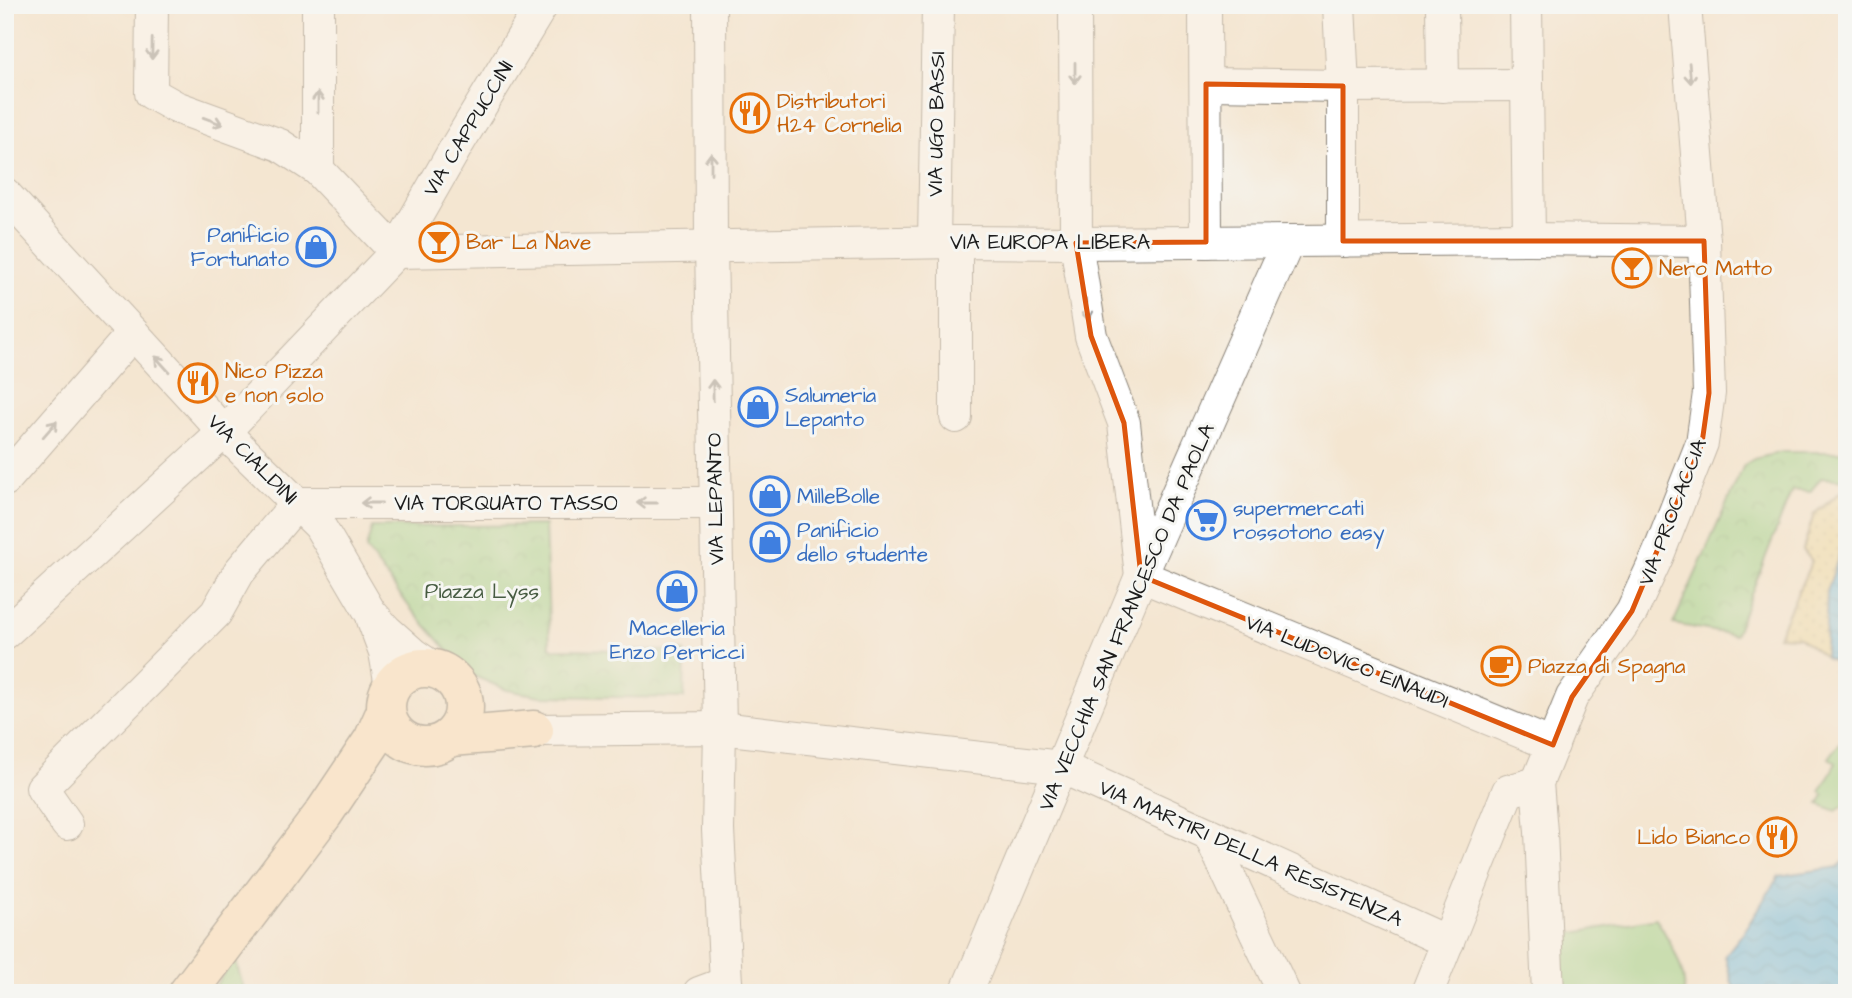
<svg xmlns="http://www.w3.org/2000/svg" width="1852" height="998" font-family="'Architects Daughter',sans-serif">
<defs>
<pattern id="sand-dots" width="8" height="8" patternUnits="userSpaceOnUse" patternTransform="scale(1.75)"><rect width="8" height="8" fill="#eeda9e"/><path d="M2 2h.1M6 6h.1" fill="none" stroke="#ccba88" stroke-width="1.8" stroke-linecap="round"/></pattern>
<pattern id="park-crowns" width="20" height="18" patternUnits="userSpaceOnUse" patternTransform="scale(1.75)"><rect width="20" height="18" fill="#97d388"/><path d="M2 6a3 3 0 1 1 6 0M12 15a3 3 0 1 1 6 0" fill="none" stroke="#82b575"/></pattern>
<pattern id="water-waves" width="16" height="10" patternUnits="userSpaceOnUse" patternTransform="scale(1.75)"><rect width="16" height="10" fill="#6ebfe9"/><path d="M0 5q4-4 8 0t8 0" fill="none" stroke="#5fa4c7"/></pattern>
</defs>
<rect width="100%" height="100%" fill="#f6f6f2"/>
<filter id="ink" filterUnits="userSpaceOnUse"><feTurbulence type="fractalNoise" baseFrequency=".0143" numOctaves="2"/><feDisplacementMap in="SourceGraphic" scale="14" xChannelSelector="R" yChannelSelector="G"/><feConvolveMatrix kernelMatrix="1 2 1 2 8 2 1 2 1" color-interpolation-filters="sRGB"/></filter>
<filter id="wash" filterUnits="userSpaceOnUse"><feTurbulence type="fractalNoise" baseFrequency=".00686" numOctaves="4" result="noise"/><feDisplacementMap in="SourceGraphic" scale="28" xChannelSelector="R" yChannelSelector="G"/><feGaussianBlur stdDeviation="1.57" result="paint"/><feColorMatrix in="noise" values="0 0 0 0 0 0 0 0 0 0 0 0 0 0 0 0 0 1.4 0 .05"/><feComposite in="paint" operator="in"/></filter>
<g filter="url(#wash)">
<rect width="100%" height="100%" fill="#f4e6d1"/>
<!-- grass -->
<g fill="#97d388" stroke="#5a7852" stroke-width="2">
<polygon points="1847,733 1847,804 1836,811 1819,804 1824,795 1820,792 1836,763 1829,758"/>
<path d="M1656,918C1668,938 1687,969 1684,993H1562L1557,936Z"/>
<polygon points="235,959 245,993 210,993"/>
</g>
<!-- sand -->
<polygon fill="url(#sand-dots)" stroke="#857b5d" stroke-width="2" points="1842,491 1847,493 1847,531 1827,592 1825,657 1799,637 1778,636 1812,561 1803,550 1814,514"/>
<!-- park -->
<g fill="url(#park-crowns)" stroke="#5a7852" stroke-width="2">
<polygon points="1782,452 1847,452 1847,480 1821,478 1810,492 1792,490 1735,635 1673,624 1744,465 1754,459"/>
<polygon points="545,525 550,647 553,649 685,651 684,698 540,696 507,690 469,674 411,609 366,549 372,527"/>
</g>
<!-- water -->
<g fill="url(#water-waves)" stroke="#456e82" stroke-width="2">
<polygon points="1847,531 1847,669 1825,657 1827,592"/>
<polygon points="1847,858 1847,993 1736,993 1732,983 1725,956 1745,930 1779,876 1838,867"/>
</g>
</g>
<g filter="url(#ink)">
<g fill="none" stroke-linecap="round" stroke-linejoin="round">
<!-- street casing -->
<g stroke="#888176" stroke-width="34">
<g id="street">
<polyline points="152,5 151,93 176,107 280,145 318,170 396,252"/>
<polyline points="318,5 318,170"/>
<polyline points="710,5 711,246 720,728 718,830 726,983 729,993"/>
<polyline points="1075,5 1076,243 1091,336 1124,423 1141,576 1553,745"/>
<polyline points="1205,5 1206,242"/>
<polyline points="1339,5 1343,86 1343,241"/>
<polyline points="1442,5 1443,86"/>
<polyline points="1526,5 1529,239"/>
<polyline points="1206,84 1343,86 1526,85"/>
<polyline points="5,194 224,432 319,525 370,612 386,630 413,654 435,669"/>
<polyline points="934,242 938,5"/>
<polyline points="956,242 956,417"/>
<polyline points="396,252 956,242 1076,243 1529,239 1704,241"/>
<polyline points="5,480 133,333"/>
<polyline points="373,620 385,652 391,686"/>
<polyline points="5,633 224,432 396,252 456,147 542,5"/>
<polyline points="534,730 720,728 1061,767 1448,942"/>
<polyline points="67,824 42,788 216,613 239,572 297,503 715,503"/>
<polyline points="1209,834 1284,993"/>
<polyline points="699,993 726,983"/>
<polyline points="966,993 1141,576 1288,242"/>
<polyline points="1427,993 1508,791 1537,783"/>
<polyline points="1548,993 1541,832 1537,783 1572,697 1632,611 1658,555 1702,443 1709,393 1704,241 1685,5"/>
</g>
</g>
<!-- secondary casing -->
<g stroke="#888176" stroke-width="41">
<g id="secondary">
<circle cx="425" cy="707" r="39"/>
<polyline points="452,737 534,730"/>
<polyline points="188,993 324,813 373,740 385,713"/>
</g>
</g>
<!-- street -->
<use href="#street" stroke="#fff" stroke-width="32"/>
<!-- secondary -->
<use href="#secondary" stroke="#fee5c5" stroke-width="38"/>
</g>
<!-- one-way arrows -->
<defs><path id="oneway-shaft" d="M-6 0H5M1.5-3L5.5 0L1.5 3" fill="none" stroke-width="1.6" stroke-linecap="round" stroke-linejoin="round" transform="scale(1.75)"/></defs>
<g stroke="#999">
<use href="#oneway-shaft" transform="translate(152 49) rotate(91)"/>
<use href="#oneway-shaft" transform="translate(1075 73) rotate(90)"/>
<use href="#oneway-shaft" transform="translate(1690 73) rotate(85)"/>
<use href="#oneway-shaft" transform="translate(318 102) rotate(-90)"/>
<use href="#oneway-shaft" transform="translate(213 121) rotate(20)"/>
<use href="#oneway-shaft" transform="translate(711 163) rotate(-90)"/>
<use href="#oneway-shaft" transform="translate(1087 310) rotate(81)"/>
<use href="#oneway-shaft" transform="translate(162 364) rotate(-132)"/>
<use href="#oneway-shaft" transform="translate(713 390) rotate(-91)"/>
<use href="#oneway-shaft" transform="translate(50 429) rotate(-49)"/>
<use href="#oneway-shaft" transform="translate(371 503) rotate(-180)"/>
<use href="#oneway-shaft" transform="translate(647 503) rotate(-180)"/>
</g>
</g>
<!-- marked area -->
<path d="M0 0H1852V998H0ZM1206,84L1343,86V241H1704L1709,393L1702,443L1632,611L1572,697L1553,745L1141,576L1124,423L1091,336L1076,243L1206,242Z" fill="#f4e6d1" fill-opacity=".55" fill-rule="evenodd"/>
<path fill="none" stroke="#de560d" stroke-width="5" stroke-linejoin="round" d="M1206,84L1343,86V241H1704L1709,393L1702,443L1632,611L1572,697L1553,745L1141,576L1124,423L1091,336L1076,243L1206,242Z"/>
<!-- icons -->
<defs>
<g id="restaurant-ring" transform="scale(2.0125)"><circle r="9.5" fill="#f6f6f2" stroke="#e8710a" stroke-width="1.5"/><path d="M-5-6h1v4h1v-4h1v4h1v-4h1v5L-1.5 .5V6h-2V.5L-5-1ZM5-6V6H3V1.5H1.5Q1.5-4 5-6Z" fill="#e8710a"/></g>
<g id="bar-ring" transform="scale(2.0125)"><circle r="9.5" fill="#f6f6f2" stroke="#e8710a" stroke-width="1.5"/><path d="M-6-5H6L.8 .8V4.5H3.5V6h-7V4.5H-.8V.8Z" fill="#e8710a"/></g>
<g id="shop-ring" transform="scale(2.0125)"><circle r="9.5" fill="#f6f6f2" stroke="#3f7fe0" stroke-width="1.5"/><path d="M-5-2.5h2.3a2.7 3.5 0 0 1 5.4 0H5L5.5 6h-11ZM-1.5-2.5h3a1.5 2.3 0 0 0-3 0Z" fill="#3f7fe0"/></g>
<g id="supermarket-ring" transform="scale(2.0125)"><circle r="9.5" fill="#f6f6f2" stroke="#3f7fe0" stroke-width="1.5"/><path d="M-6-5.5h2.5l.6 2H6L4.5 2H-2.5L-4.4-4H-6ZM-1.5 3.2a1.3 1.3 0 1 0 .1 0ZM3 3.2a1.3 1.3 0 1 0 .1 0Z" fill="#3f7fe0"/></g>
<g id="cafe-ring" transform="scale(2.0125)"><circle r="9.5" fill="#f6f6f2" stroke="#e8710a" stroke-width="1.5"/><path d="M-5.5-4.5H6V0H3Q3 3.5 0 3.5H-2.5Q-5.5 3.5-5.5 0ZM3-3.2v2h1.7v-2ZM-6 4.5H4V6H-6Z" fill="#e8710a"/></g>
</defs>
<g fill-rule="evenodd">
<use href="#restaurant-ring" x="750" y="113"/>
<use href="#bar-ring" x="439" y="242"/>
<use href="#shop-ring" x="316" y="247"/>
<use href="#bar-ring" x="1632" y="268"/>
<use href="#restaurant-ring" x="198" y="383"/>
<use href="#shop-ring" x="758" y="407"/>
<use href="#shop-ring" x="770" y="496"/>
<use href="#supermarket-ring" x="1206" y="520"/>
<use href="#shop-ring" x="770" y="542"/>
<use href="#shop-ring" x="677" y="591"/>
<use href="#cafe-ring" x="1501" y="666"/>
<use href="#restaurant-ring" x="1777" y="837"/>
</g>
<g text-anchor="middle" stroke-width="6" stroke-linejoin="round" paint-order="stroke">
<!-- food labels -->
<g font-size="21" fill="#c56008" stroke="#f6f6f2" text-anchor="start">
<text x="777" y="108">Distributori<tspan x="777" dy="24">H24 Cornelia</tspan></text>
<text x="466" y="249">Bar La Nave</text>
<text x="1659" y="275">Nero Matto</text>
<text x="225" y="378">Nico Pizza<tspan x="225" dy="24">e non solo</tspan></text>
<text x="1528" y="673">Piazza di Spagna</text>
<text x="1750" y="844" text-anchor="end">Lido Bianco</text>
</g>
<!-- street labels -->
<g font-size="21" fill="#1c1c1c" stroke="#f6f6f2">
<text transform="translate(936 124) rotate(-89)" y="7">VIA UGO BASSI</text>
<text transform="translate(468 128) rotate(-59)" y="7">VIA CAPPUCCINI</text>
<text x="1050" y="249">VIA EUROPA LIBERA</text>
<text transform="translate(253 459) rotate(45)" y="7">VIA CIALDINI</text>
<text transform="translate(715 499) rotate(-91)" y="7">VIA LEPANTO</text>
<text x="506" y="510">VIA TORQUATO TASSO</text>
<text transform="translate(1672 512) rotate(-69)" y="7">VIA PROCACCIA</text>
<text transform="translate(1126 617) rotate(-67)" y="7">VIA VECCHIA SAN FRANCESCO DA PAOLA</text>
<text transform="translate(1347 661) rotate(22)" y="7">VIA LUDOVICO EINAUDI</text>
<text transform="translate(1251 853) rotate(24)" y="7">VIA MARTIRI DELLA RESISTENZA</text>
</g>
<!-- shop labels -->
<g font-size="21" fill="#366cbe" stroke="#f6f6f2" text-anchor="start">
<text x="289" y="242" text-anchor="end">Panificio<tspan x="289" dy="24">Fortunato</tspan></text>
<text x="785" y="402">Salumeria<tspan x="785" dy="24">Lepanto</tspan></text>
<text x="797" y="503">MilleBolle</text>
<text x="1233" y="515">supermercati<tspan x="1233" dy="24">rossotono easy</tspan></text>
<text x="797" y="537">Panificio<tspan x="797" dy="24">dello studente</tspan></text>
<text x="677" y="635" text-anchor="middle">Macelleria<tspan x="677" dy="24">Enzo Perricci</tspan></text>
</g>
<!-- park labels -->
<g font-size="21" fill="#475c42" stroke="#f6f6f2">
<text x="482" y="598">Piazza Lyss</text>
</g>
</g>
<!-- margin -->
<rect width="1852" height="998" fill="none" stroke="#f6f6f2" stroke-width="28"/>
</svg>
